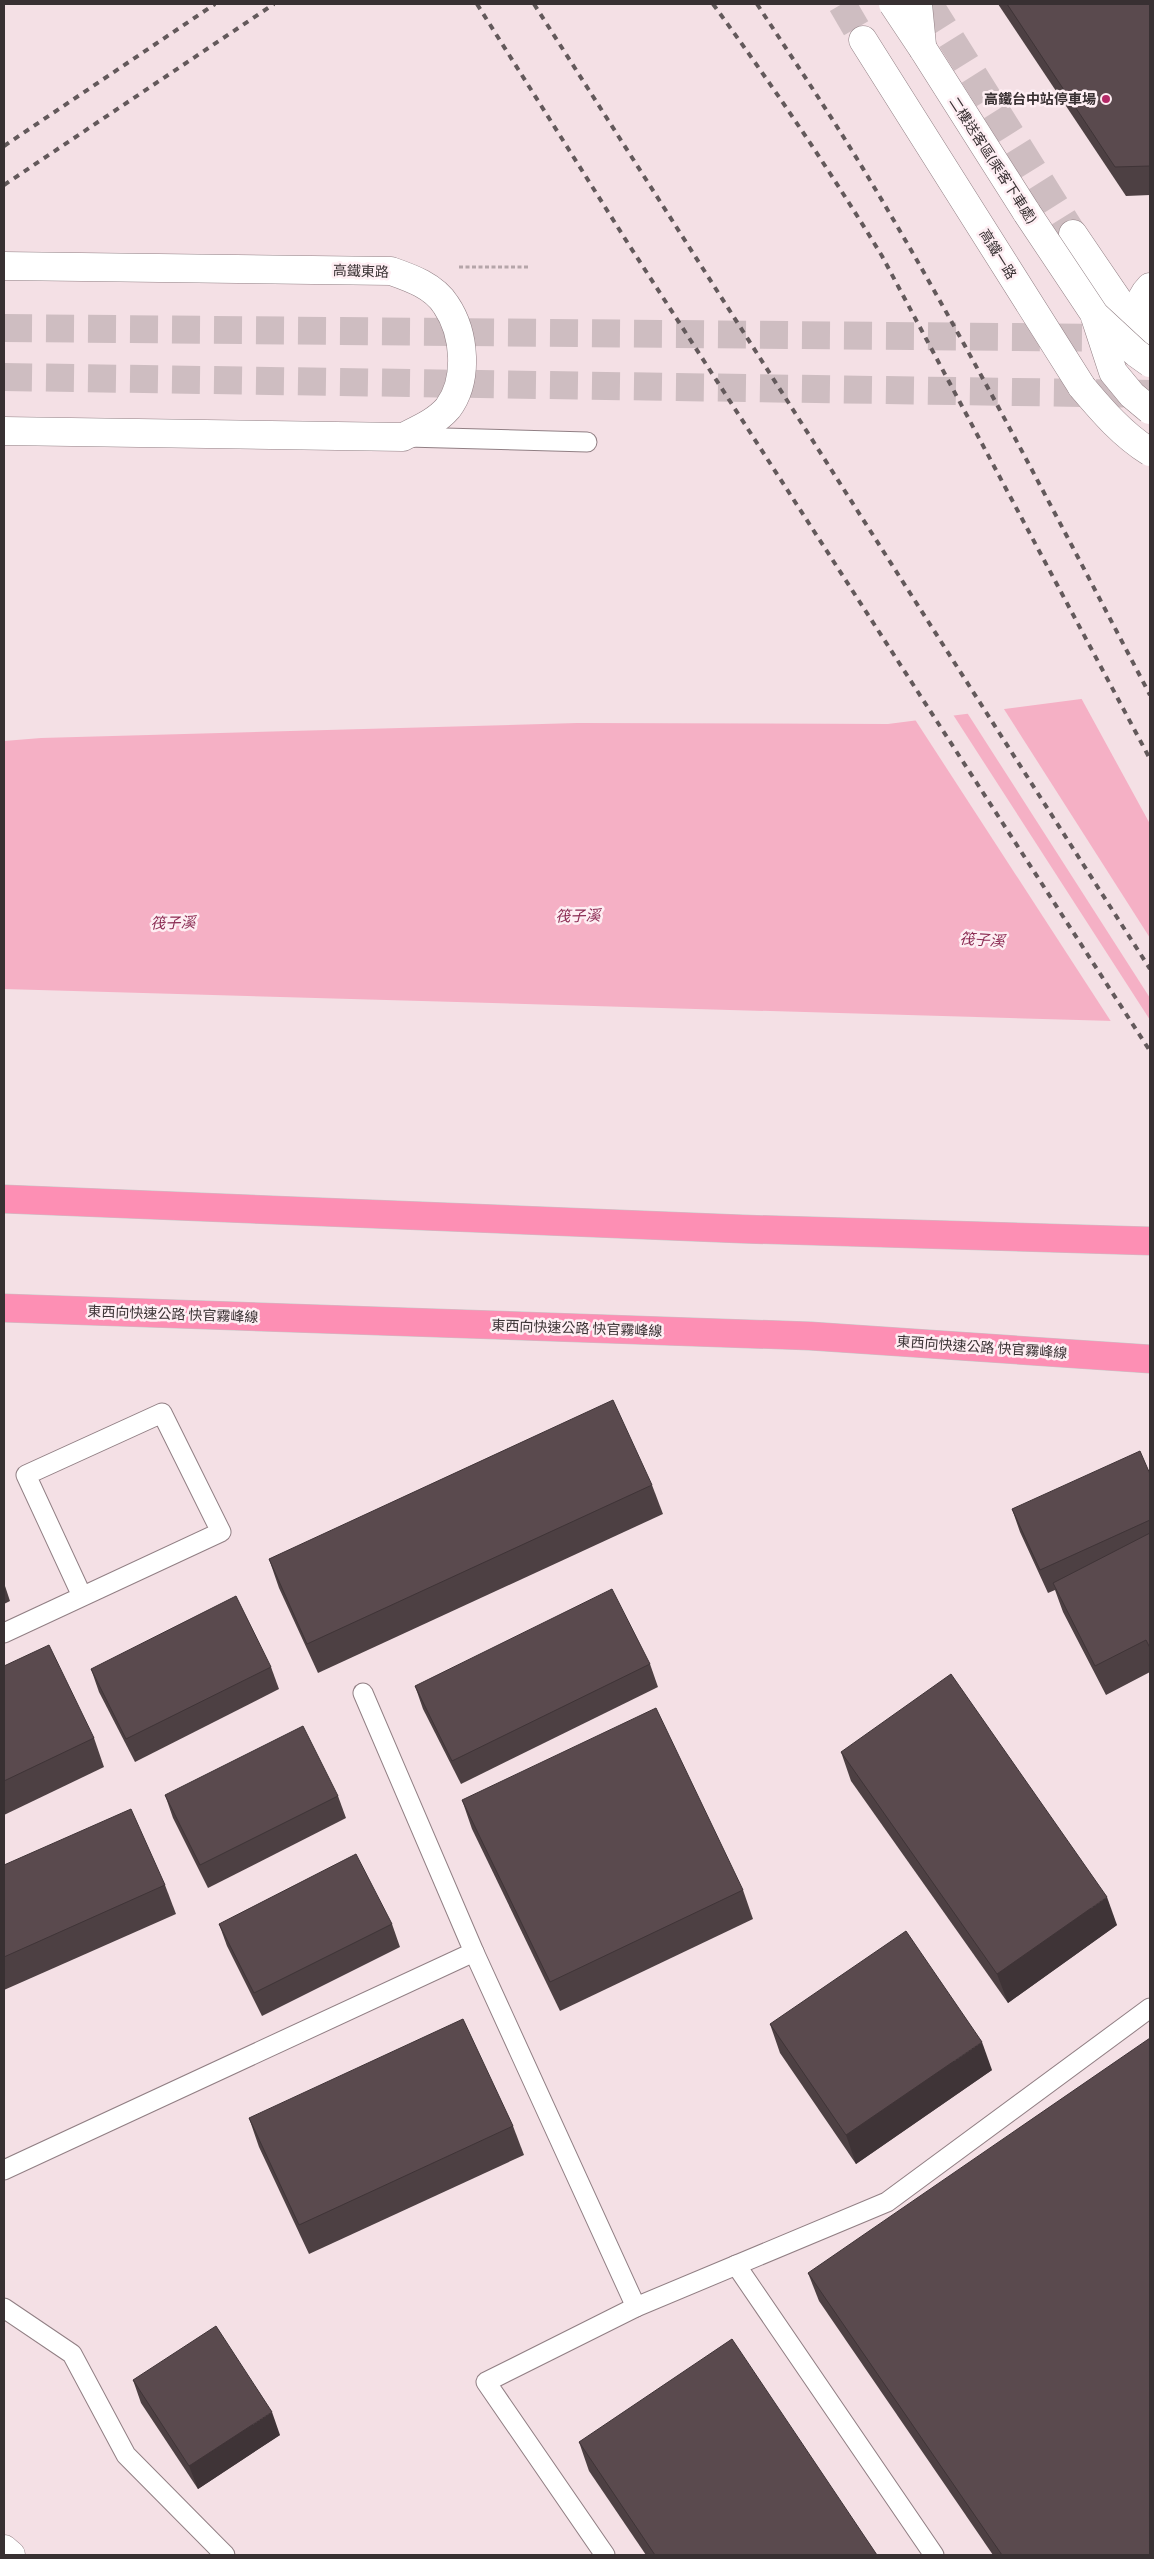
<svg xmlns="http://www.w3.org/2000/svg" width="1154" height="2559" font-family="'Titillium Web','Noto Sans TC',sans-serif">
<rect width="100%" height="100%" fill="#f4e0e5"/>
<!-- water -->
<polygon fill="#f5b0c5" points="1150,690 1150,1022 4,989 4,741 41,738 577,723 888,724"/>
<!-- pier -->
<g fill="#f4e0e5">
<polygon points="1150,687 1150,824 1080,696"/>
<polygon points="1002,706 1150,938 1150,998 966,711"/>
<polygon points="952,713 1150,1020 1150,1024 1112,1023 914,718"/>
</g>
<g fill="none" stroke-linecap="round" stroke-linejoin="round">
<!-- street-tunnel -->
<g stroke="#cebdc1" stroke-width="28" stroke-dasharray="28 14" stroke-linecap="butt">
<polyline points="842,4 842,5"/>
<polyline points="929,4 1073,234"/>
<polyline points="4,328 1124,338"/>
<polyline points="4,377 1150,394"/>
</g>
<!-- secondary-tunnel -->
<polyline stroke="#cebdc1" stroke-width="28" stroke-dasharray="28 14" stroke-linecap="butt" points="842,4 863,40"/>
<!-- lane casing -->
<g stroke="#917f84" stroke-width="21">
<g id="lane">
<polyline points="407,437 587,442"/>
<polyline points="4,1633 221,1532 162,1413 26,1475 82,1596"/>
<polyline points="474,1952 636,2307 887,2202 1150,2008"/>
<polyline points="4,2170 474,1952 363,1693"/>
<polyline points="736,2265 934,2555"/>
<polyline points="4,2308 72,2354 126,2455 225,2555"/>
<polyline points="605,2555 486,2382 636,2307"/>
</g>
</g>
<!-- street casing -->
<g stroke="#917f84" stroke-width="29">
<g id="street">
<polyline points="863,40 1082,387"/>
<polyline points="923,49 1027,213"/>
<polyline points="1073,234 1150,347"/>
<path d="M4,266L391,271C411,278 434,286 446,305C465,333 469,380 448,408C436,422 419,429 403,437L4,431"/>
<path d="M1143,336C1138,317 1135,302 1150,287"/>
</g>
</g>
<!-- secondary casing -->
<g stroke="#917f84" stroke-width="29">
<polyline id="secondary" points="4,2549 11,2555"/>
</g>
<!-- highway casing -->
<g stroke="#c7c5c6" stroke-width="29">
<g id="highway">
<polyline points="4,1199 742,1229 1150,1241"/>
<polyline points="4,1308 810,1336 1150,1359"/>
</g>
</g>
<!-- path -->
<polyline stroke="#b5a5a9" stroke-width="3" stroke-dasharray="4 2.5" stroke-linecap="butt" points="459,267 528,267"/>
<!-- lane -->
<use href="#lane" stroke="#fff" stroke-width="19"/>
<!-- street -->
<use href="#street" stroke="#fff" stroke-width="28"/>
<!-- secondary -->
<use href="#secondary" stroke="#fff" stroke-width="28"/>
<!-- highway -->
<use href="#highway" stroke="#fd8fb4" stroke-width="28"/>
<!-- rail -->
<g stroke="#63595b" stroke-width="4" stroke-dasharray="6 6" stroke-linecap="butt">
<polyline points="477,4 629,245 1150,1051"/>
<polyline points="534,4 1150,969"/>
<path d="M713,4C773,86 829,169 882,256L1150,759"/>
<path d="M757,4C791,56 826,108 859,162C964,335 1056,516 1150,695"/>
<polyline points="4,146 215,4"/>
<polyline points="4,185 274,4"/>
</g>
<!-- street-bridge casing -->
<g stroke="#917f84" stroke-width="29" stroke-linecap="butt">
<g id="street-bridge">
<polyline points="893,4 923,49"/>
<polyline points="918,4 922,45"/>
<polyline points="1027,213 1095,315 1136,353 1150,363"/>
<polyline points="1095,317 1113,372 1132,395 1150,410"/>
<path d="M1082,387C1103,412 1123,435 1150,452"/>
</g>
</g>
<!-- street-bridge -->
<use href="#street-bridge" stroke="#fff" stroke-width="28"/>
</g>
<!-- wall -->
<g fill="#4d4043">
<polygon points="998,4 1150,4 1150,195 1126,196"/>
<polygon points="1150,1474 1150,1672 1106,1695 1063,1612 1055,1590 1048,1593 1020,1532 1012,1509"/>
<polygon points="652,1485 663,1514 318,1673 279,1588 269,1559"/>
<polygon points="4,1583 10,1601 4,1604"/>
<polygon points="650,1664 658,1687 461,1784 423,1709 415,1686"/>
<polygon points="4,1666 94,1738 104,1767 4,1815"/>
<polygon points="271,1667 279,1689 135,1762 99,1692 91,1669"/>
<polygon points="841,1752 1117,1925 1008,2003 851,1781"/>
<polygon points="165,1795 338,1796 346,1818 208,1888 173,1818"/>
<polygon points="462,1800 743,1890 753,1919 560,2011 472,1829"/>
<polygon points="4,1865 165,1885 176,1914 4,1990"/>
<polygon points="219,1924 392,1924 400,1947 262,2016 227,1946"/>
<polygon points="770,2024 992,2070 856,2164 780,2053"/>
<polygon points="249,2118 513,2126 524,2155 309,2254 259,2147"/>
<polygon points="808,2273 1150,2555 993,2555 819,2301"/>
<polygon points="133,2380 280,2435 198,2489 141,2403"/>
<polygon points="579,2442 877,2555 646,2555 589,2471"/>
</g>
<!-- shaded-wall -->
<g fill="#3f3437">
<polygon points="1107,1897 1117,1925 1008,2003 997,1974"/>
<polygon points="982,2042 992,2070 856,2164 846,2135"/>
<polygon points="272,2412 280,2435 198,2489 189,2466"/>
</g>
<!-- building -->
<g fill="#5a4a4e" stroke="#3f3437">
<polygon points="1007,4 1150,4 1150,166 1115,167"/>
<polygon points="613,1400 652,1485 307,1644 269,1559"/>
<polygon points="1140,1451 1150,1474 1150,1520 1040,1570 1012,1509"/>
<polygon points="1150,1533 1150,1648 1146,1640 1095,1666 1053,1583"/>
<polygon points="612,1589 650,1664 452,1761 415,1686"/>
<polygon points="236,1596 271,1667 126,1739 91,1669"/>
<polygon points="49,1645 94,1738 4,1781 4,1666"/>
<polygon points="951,1674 1107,1897 997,1974 841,1752"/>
<polygon points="656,1708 743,1890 550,1982 462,1800"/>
<polygon points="303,1726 338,1796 200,1865 165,1795"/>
<polygon points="131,1809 165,1885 4,1957 4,1865"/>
<polygon points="356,1854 392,1924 254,1993 219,1924"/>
<polygon points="906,1931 982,2042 846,2135 770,2024"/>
<polygon points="463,2019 513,2126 299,2225 249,2118"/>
<polygon points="1150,2038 1150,2555 1002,2555 808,2273"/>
<polygon points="216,2326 272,2412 189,2466 133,2380"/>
<polygon points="732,2339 877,2555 655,2555 579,2442"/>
</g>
<!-- markers -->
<circle fill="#b32966" stroke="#feeef3" stroke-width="2" cx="1106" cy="99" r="5"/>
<g text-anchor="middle" stroke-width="5" stroke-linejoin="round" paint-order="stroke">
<!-- poi labels -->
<g font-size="14" font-weight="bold" fill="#383032" stroke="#feeef3" text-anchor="end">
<text x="1096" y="104">高鐵台中站停車場</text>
</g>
<!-- street labels -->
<g font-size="14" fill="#383032" stroke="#feeef3">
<text transform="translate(993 160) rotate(57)" y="5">二樓送客區(乘客下車處)</text>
<text transform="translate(998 254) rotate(58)" y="5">高鐵一路</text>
<text transform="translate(361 271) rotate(2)" y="5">高鐵東路</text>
<text transform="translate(173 1314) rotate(2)" y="5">東西向快速公路 快官霧峰線</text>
<text transform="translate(577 1328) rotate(2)" y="5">東西向快速公路 快官霧峰線</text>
<text transform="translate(982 1347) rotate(4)" y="5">東西向快速公路 快官霧峰線</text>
</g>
<!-- water labels -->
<g font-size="15" font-style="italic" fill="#8a2951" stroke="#feeef3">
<text transform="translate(578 916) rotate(-1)" y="5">筏子溪</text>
<text transform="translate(173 923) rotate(-1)" y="5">筏子溪</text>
<text transform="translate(982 940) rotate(4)" y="5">筏子溪</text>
</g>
</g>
<!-- border -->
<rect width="1154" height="2559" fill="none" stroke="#383032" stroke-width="10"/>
</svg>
